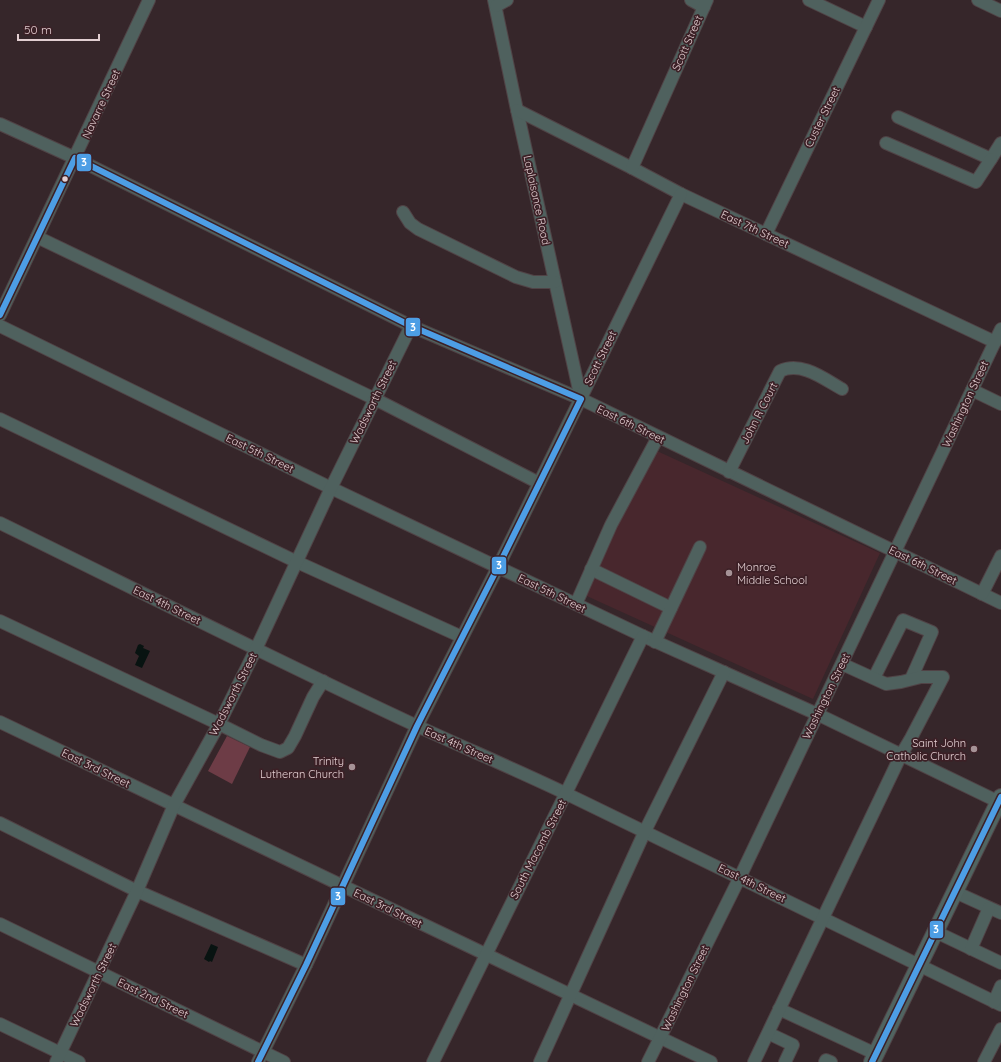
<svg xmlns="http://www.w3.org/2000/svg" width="1001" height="1062" font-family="Quicksand,sans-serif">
<rect width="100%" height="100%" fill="#36262a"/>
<!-- built -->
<polygon fill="#48272d" points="646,446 880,553 813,699 578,592"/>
<!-- green -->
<polygon fill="#6d3c46" points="227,736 250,747 232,784 208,771"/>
<!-- water -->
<g fill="#081311">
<polygon points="140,644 144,646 143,648 150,651 142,668 135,665 139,656 135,653 138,645"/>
<polygon points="211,944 218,947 212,962 210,961 209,962 204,959"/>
</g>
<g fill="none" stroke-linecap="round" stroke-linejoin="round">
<!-- minor casing -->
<g stroke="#504346" stroke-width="14">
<g id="minor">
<polyline points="494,0 517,110 581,399"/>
<polyline points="691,0 704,7"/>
<polyline points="809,0 866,27"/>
<polyline points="978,0 1001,11"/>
<polyline points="496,6 507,0"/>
<polyline points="517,110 632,168 681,194 995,342"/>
<polyline points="898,117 991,159 1001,143"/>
<polyline points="0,124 75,158 411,326 581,399 1001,603"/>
<polyline points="886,143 976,182 991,159"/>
<polyline points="632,168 707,0"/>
<polyline points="403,212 410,223 418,229 516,277 533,282 555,282"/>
<polyline points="766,234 879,0"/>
<polyline points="37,237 375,399 539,483"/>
<polyline points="0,315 149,0"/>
<polyline points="0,326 331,488 643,636 817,714 1001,803"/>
<polyline points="972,390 1001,404"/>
<polyline points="0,419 297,562 462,637"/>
<path d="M729,472L780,371C802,361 824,379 842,389"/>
<path d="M0,523C139,591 277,661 417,726C467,749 519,771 569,795C714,864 856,936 1001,1005"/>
<polyline points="591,569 671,608"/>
<polyline points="982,594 1001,556"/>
<polyline points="576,604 611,525 658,437"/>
<polyline points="0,621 219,724 261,745 280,752 288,748 295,736 313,697 323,681"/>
<polyline points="655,642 700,547"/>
<polyline points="874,678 903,620 932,632 911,679"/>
<polyline points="0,722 711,1062"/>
<polyline points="0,823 137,891 306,965"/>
<polyline points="955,892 1001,913"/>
<polyline points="0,924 284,1062"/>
<polyline points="936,932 1001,963"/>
<polyline points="971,949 989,908"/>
<polyline points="994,1002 1001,986"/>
<polyline points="779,1009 876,1054"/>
<polyline points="0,1024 79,1062"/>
<polyline points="772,1035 793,1045 785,1062"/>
<polyline points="56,1062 137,891 174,805 219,724 256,649 331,488 411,326"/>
<polyline points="258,1062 306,965 417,726 498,567 681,194"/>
<polyline points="433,1062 566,793 643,636"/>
<polyline points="540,1062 645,831 724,672"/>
<polyline points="648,1062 740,877 1001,329"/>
<polyline points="754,1062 901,755 911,738 943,677 921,677 901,682 886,684 842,664"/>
<polyline points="825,1062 826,1060 831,1062"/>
<polyline points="984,1062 1001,1029"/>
</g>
</g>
<!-- major casing -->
<g stroke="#504346" stroke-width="18">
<polyline id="major" points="872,1062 1001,797"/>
</g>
<!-- minor -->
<use href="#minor" stroke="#4f615e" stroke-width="12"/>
<!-- major -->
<use href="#major" stroke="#506461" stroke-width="16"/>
<!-- bus-1 casing -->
<g stroke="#3c2026" stroke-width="9">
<g id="bus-1">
<polyline points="0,315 75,158 411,326 581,399 498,567 417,726 306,965 258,1062"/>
<polyline points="872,1062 1001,797"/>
</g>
</g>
<!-- bus-1 -->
<use href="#bus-1" stroke="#4d9ee5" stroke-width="6"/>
</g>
<!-- markers -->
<circle fill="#e2ced1" stroke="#3c2026" stroke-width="1.5" cx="65" cy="179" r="3.5"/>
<g fill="#a69397" stroke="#3c2026" stroke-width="1.5">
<circle cx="729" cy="573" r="4"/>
<circle cx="974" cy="749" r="4"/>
<circle cx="352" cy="767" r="4"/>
</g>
<g text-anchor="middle" stroke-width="3.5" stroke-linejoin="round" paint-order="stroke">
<!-- street labels -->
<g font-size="11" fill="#e2ced1" stroke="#3c2026">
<text transform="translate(687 43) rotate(-66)" y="4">Scott Street</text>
<text transform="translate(101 104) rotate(-65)" y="4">Navarre Street</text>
<text transform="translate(822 117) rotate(-64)" y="4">Custer Street</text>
<text transform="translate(537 200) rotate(78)" y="4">Laplaisance Road</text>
<text transform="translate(755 229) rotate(25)" y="4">East 7th Street</text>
<text transform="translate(600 358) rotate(-64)" y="4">Scott Street</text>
<text transform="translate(373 402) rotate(-64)" y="4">Wadsworth Street</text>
<text transform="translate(965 404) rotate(-65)" y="4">Washington Street</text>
<text transform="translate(759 413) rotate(-63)" y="4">John R Court</text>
<text transform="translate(631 424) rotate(26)" y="4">East 6th Street</text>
<text transform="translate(260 453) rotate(26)" y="4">East 5th Street</text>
<text transform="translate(923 565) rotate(26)" y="4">East 6th Street</text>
<text transform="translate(552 593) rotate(26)" y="4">East 5th Street</text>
<text transform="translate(167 605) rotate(26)" y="4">East 4th Street</text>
<text transform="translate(233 694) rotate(-63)" y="4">Wadsworth Street</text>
<text transform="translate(826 696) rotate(-64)" y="4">Washington Street</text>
<text transform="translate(459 745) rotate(24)" y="4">East 4th Street</text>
<text transform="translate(96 768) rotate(26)" y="4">East 3rd Street</text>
<text transform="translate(538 849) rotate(-63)" y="4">South Macomb Street</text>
<text transform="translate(752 883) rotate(26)" y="4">East 4th Street</text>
<text transform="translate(388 908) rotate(26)" y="4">East 3rd Street</text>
<text transform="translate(93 985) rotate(-64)" y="4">Wadsworth Street</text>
<text transform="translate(685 988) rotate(-64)" y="4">Washington Street</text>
<text transform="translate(153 998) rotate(26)" y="4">East 2nd Street</text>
</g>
<!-- poi labels -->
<g font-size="11" fill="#e2ced1" stroke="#3c2026" text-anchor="end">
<text x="737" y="571" text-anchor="start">Monroe<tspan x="737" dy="13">Middle School</tspan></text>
<text x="966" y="747">Saint John<tspan x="966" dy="13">Catholic Church</tspan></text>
<text x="344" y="765">Trinity<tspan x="344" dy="13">Lutheran Church</tspan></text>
</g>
</g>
<g stroke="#3c2026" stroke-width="1.5">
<rect x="76" y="153" width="16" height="19" rx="4" fill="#4d9ee5"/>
<rect x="405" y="317" width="16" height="20" rx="4" fill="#4d9ee5"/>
<rect x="491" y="556" width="16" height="19" rx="4" fill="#4d9ee5"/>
<rect x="330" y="887" width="16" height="19" rx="4" fill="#4d9ee5"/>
<rect x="929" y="920" width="15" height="19" rx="4" fill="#4d9ee5"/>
</g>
<g font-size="11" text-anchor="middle" font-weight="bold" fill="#fff">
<text x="84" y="166">3</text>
<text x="413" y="331">3</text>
<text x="499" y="569">3</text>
<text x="338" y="900">3</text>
<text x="936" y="933">3</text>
</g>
<!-- scale -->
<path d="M18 34v6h81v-6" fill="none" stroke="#e2ced1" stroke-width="2"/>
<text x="24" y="34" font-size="12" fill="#e2ced1" stroke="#3c2026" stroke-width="3" paint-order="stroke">50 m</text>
</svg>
